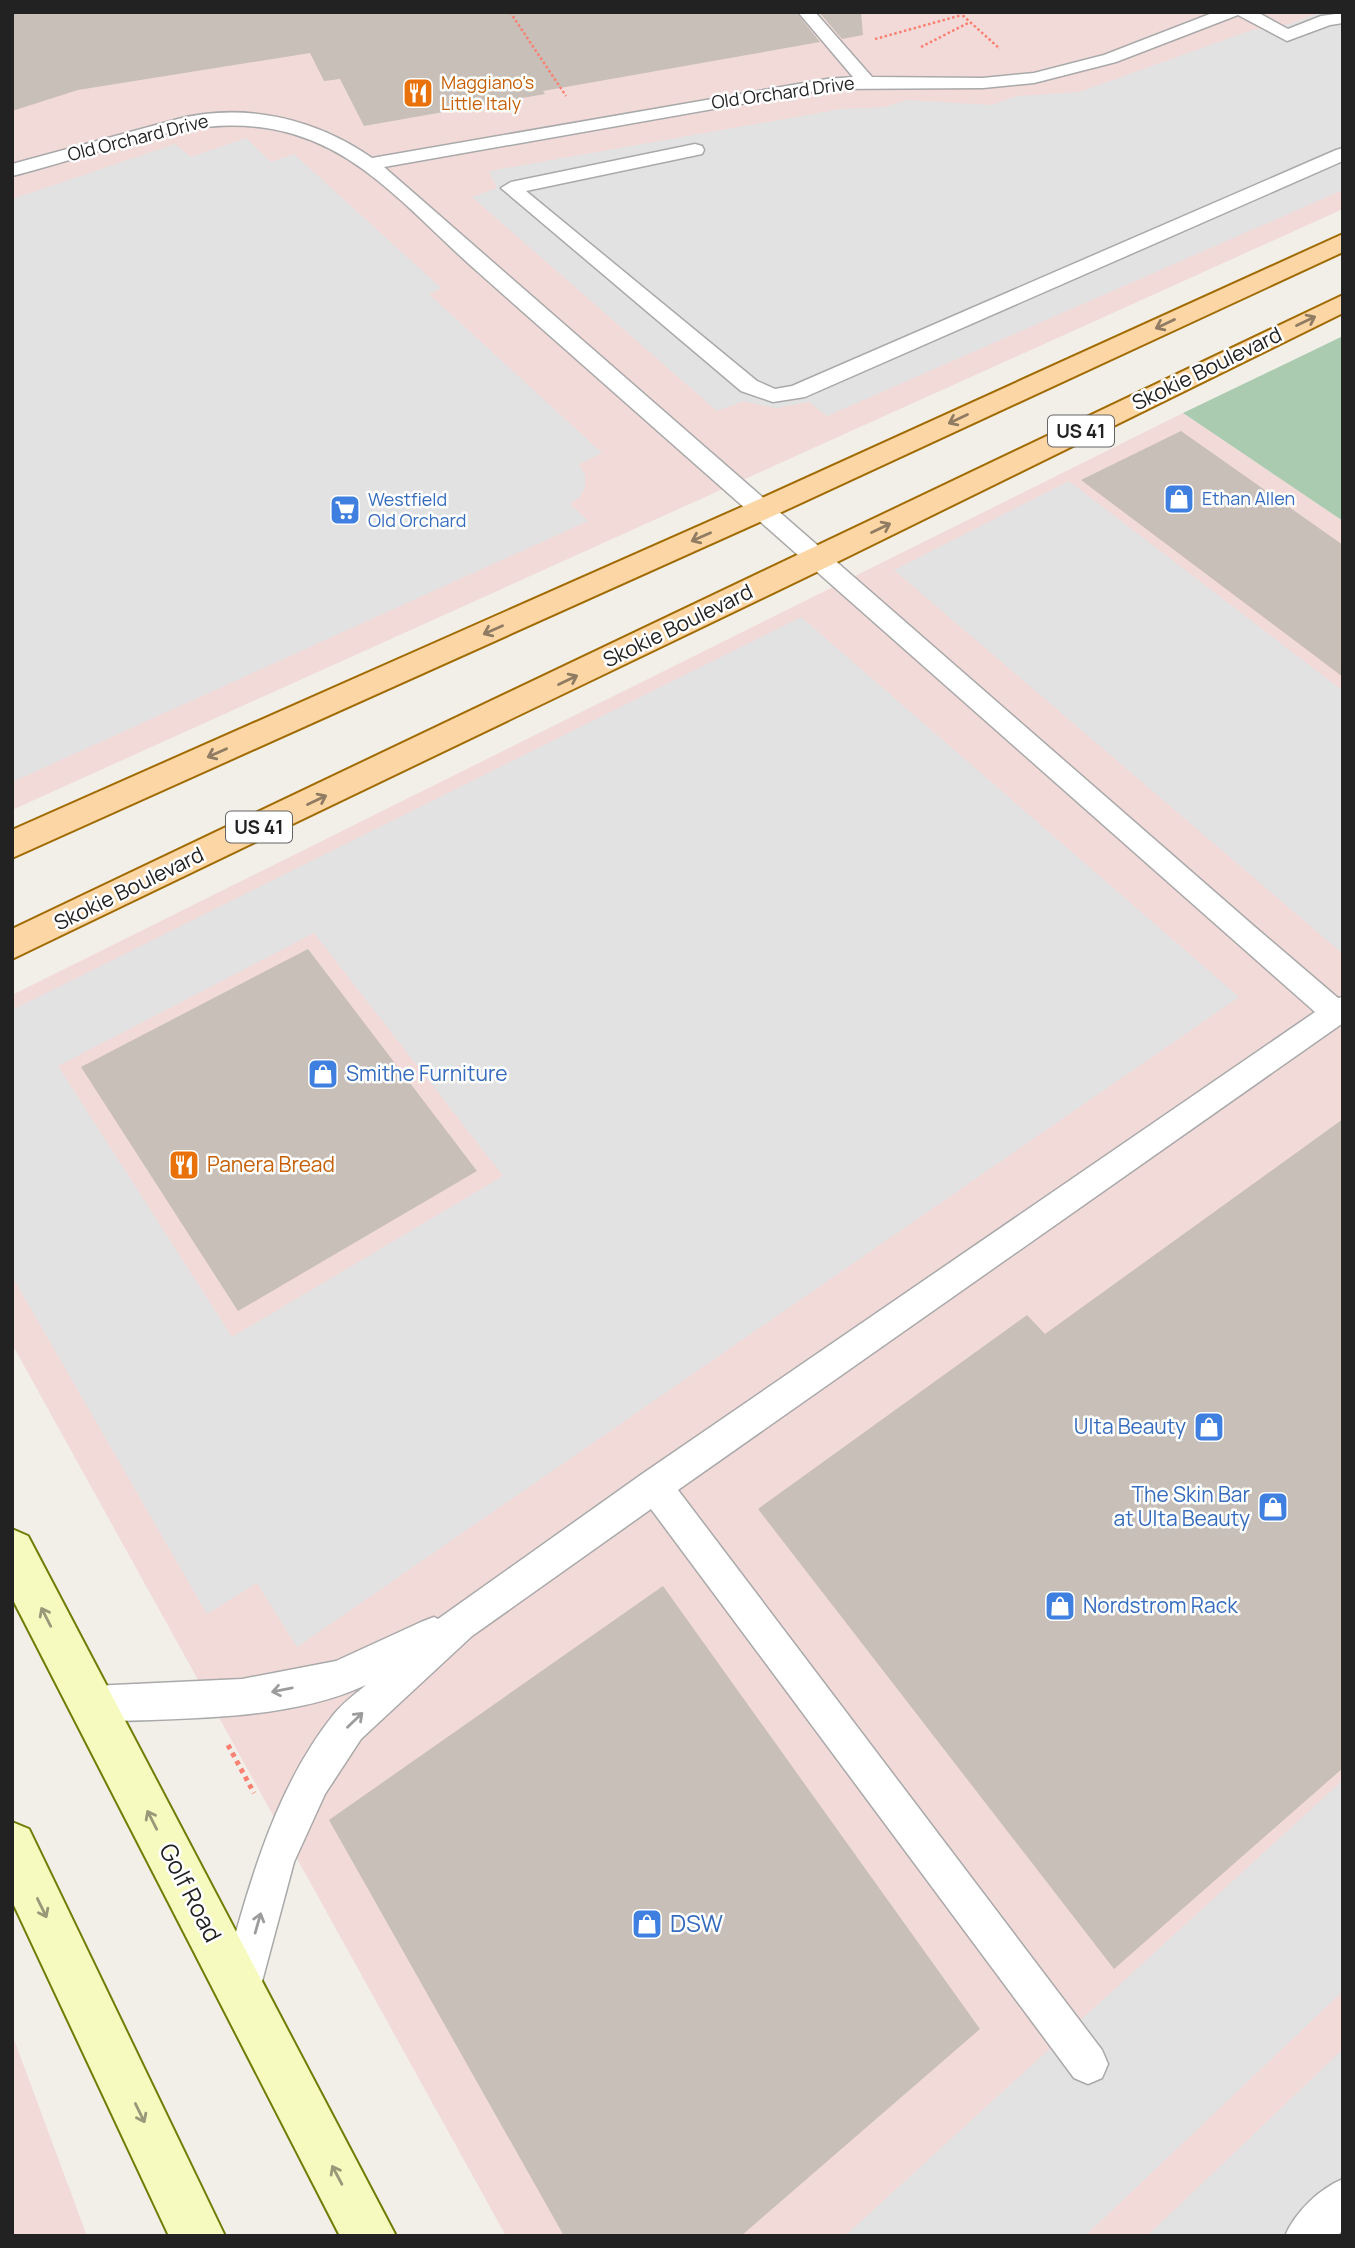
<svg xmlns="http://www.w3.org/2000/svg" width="1355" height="2248" font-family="Manrope,sans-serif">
<rect width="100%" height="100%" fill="#f2efe9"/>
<!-- commercial -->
<g fill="#f2dad9">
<polygon points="12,12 1343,12 1343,209 12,810"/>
<polygon points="1183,413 1343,521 1343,2236 506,2236 12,1344 12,995"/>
<polygon points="12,2034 87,2236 12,2236"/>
</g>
<!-- cemetery -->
<polygon fill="#aacbaf" points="1343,336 1343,521 1183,413"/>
<!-- parking -->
<g fill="#e2e2e2" fill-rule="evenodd">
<polygon points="1321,12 1343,12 1343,190 827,416 809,402 776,408 744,401 717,411 472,197 497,188 489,171 841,109 885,107 907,100 992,105 1017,96 1079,92 1252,30 1289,24"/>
<polygon points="246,138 271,162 294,154 441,288 429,294 602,453 579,464 585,475 585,487 580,497 570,504 588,521 12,782 12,199 175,144 191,157"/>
<polygon points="1069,481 1343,691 1343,954 894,570"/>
<path d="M801,617L1239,997L297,1647L257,1583L207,1614L12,1276V1010ZM314,933L503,1176L232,1337L58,1066Z"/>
<polygon points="1343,1780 1343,1991 1085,2236 845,2236"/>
<polygon points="1343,2049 1343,2236 1147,2236"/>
</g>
<!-- building -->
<g fill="#c7bfb8">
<polygon points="12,12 796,12 820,42 543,91 545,94 364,126 340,79 324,81 310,53 78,90 12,111"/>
<polygon points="819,12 861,12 863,35 842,39"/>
<polygon points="1181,431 1343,545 1343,677 1081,480"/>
<polygon points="308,949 477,1171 238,1311 81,1067"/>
<polygon points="1343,1119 1343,1768 1114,1969 758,1509 1027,1315 1045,1334"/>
<polygon points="663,1586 980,2029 741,2236 564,2236 329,1820"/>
</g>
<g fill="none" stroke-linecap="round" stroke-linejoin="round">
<!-- service casing -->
<g stroke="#a9a9a9" stroke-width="3">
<g id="service">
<path d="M798,12H815L872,77L983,78L1034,73L1104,55L1215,12H1257L1288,29L1321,16L1343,13V23L1330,25L1287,41L1238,15L1116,62L1034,83L983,88L827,89L384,167L1255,927L1338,998L1343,997V1023L678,1490L1102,2050L1108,2064L1102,2078L1088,2084L1074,2078L651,1509L472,1636L361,1739L325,1794L294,1862L260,1989L254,2003L240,2009L226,2003L220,1989C247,1894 271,1793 334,1714C343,1703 355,1694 366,1685C286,1722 179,1718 92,1722L79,1717L74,1704L79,1691L92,1686L242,1679L336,1661L421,1622L434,1617L438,1619L642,1474L1315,1012L479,273C440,239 405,200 364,170C245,83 137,145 12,176V164L178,119C245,102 316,119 372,158L827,79L853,77Z"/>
<polygon points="695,144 702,146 704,150 702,154 526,191 757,381 775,389 792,386 1336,150 1343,148 1343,161 805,397 773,402 741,391 501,188 511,182"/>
<path d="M1343,2179V2230L1337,2236H1285C1295,2212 1319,2189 1343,2179Z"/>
</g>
</g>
<!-- secondary casing -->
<g stroke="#707d05" stroke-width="4">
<g id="secondary">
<polygon points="12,1529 28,1536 396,2236 340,2236 12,1598"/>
<polygon points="12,1822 29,1829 225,2236 169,2236 12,1901"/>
</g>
</g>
<!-- primary casing -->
<g stroke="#a06b00" stroke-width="4">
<g id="primary">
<polygon points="1343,234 1343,252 773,516 12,858 12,830 753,502"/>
<polygon points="1343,295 1343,313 831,565 12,959 12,929"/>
</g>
</g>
<!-- path-far1 -->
<g stroke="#fa8072" stroke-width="2.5" stroke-dasharray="2.5 2.5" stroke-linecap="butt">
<polyline points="510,12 566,96"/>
<polyline points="959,12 1000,49"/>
<polyline points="875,39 962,15"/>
<polyline points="921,47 970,22"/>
</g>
<!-- path -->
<polyline stroke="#fa8072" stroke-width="5" stroke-dasharray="4.5 4.5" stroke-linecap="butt" points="228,1745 254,1793"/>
<!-- service -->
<use href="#service" fill="#fff" fill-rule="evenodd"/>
<!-- secondary -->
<use href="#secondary" fill="#f7fabf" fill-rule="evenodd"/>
<!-- primary -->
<use href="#primary" fill="#fcd6a4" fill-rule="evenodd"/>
</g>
<!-- one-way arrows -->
<defs><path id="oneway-shaft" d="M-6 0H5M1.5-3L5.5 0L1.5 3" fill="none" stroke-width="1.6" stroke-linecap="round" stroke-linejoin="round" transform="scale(1.75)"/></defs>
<g stroke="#8f7c63">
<use href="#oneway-shaft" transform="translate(1306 321) rotate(-26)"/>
<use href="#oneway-shaft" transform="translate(1165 324) rotate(155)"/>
<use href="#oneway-shaft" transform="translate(958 419) rotate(155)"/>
<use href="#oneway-shaft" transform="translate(881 528) rotate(-26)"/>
<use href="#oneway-shaft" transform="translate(701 537) rotate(156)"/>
<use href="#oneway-shaft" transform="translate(493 630) rotate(156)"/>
<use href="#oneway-shaft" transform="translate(568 680) rotate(-26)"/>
<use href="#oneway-shaft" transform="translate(217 753) rotate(156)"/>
<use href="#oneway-shaft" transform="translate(317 800) rotate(-26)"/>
</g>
<g stroke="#979978">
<use href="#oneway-shaft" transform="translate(46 1617) rotate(-117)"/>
<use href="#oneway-shaft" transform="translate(152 1820) rotate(-117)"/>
<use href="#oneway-shaft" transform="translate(42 1908) rotate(64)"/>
<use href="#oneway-shaft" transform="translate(140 2113) rotate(64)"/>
<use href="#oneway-shaft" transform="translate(337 2175) rotate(-118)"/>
</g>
<g stroke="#9c9c9c">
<use href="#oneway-shaft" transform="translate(282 1690) rotate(169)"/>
<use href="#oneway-shaft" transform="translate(355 1720) rotate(-44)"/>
<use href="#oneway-shaft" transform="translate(258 1923) rotate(-74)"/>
</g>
<!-- icons -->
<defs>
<g id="restaurant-square" transform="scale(1.575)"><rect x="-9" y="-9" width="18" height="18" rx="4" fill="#e8710a" stroke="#fff"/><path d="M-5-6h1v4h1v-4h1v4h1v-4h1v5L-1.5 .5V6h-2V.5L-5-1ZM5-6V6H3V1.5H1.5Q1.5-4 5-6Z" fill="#fff"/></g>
<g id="shop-square" transform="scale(1.575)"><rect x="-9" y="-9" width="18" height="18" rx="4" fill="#3f7fe0" stroke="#fff"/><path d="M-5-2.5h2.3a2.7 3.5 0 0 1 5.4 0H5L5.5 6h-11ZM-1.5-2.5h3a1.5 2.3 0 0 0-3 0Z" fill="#fff"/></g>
<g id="supermarket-square" transform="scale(1.575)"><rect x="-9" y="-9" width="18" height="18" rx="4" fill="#3f7fe0" stroke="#fff"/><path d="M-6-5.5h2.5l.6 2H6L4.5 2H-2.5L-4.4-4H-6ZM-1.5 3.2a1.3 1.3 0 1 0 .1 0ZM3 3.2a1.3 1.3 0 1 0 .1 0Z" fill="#fff"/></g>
</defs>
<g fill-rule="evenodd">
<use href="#restaurant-square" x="418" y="93"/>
<use href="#shop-square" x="1179" y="499"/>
<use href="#supermarket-square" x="345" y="510"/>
<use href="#shop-square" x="323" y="1074"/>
<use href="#restaurant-square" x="184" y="1165"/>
<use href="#shop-square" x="1209" y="1427"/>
<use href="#shop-square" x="1273" y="1507"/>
<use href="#shop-square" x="1060" y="1606"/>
<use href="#shop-square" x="647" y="1924"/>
</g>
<g text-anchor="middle" stroke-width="5" stroke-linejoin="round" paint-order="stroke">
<!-- far-food labels -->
<g font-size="18" fill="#c56008" stroke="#fff" text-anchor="start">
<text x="441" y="89">Maggiano's<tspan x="441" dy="21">Little Italy</tspan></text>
</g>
<!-- far-street labels -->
<g font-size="18" fill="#222" stroke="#fff">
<text transform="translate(783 93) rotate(-8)" y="6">Old Orchard Drive</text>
<text transform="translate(138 138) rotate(-14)" y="6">Old Orchard Drive</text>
</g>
<!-- far-shop labels -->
<g font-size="18" fill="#366cbe" stroke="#fff" text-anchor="start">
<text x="1202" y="505">Ethan Allen</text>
<text x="368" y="506">Westfield<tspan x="368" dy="21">Old Orchard</tspan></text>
</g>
<!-- shield labels -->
<g fill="#fff" stroke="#646464" stroke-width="2">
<rect x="1048" y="415.5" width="66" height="31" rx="5"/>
<rect x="226" y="811.5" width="66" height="31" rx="5"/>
</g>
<g font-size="19" font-weight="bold" fill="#222">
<text x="1081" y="438">US 41</text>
<text x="259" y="834">US 41</text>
</g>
<!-- street labels -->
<g font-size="21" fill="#222" stroke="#fff">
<text transform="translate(1207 369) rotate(-26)" y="7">Skokie Boulevard</text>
<text transform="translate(678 626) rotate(-26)" y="7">Skokie Boulevard</text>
<text transform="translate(129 889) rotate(-26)" y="7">Skokie Boulevard</text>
</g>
<!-- shop labels -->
<g font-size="21" fill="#366cbe" stroke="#fff" text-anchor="start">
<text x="346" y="1081">Smithe Furniture</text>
<text x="1186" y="1434" text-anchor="end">Ulta Beauty</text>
<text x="1250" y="1502" text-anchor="end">The Skin Bar<tspan x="1250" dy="24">at Ulta Beauty</tspan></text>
<text x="1083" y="1613">Nordstrom Rack</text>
</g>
<!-- food labels -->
<g font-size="21" fill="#c56008" stroke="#fff" text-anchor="start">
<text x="207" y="1172">Panera Bread</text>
</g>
<!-- near-street labels -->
<g font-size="24" fill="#222" stroke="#fff">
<text transform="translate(190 1893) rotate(63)" y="8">Golf Road</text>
</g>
<!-- near-shop labels -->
<g font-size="24" fill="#366cbe" stroke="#fff" text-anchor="start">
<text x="670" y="1932">DSW</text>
</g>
</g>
<!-- border -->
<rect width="1355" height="2248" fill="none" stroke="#222222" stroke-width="28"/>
</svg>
